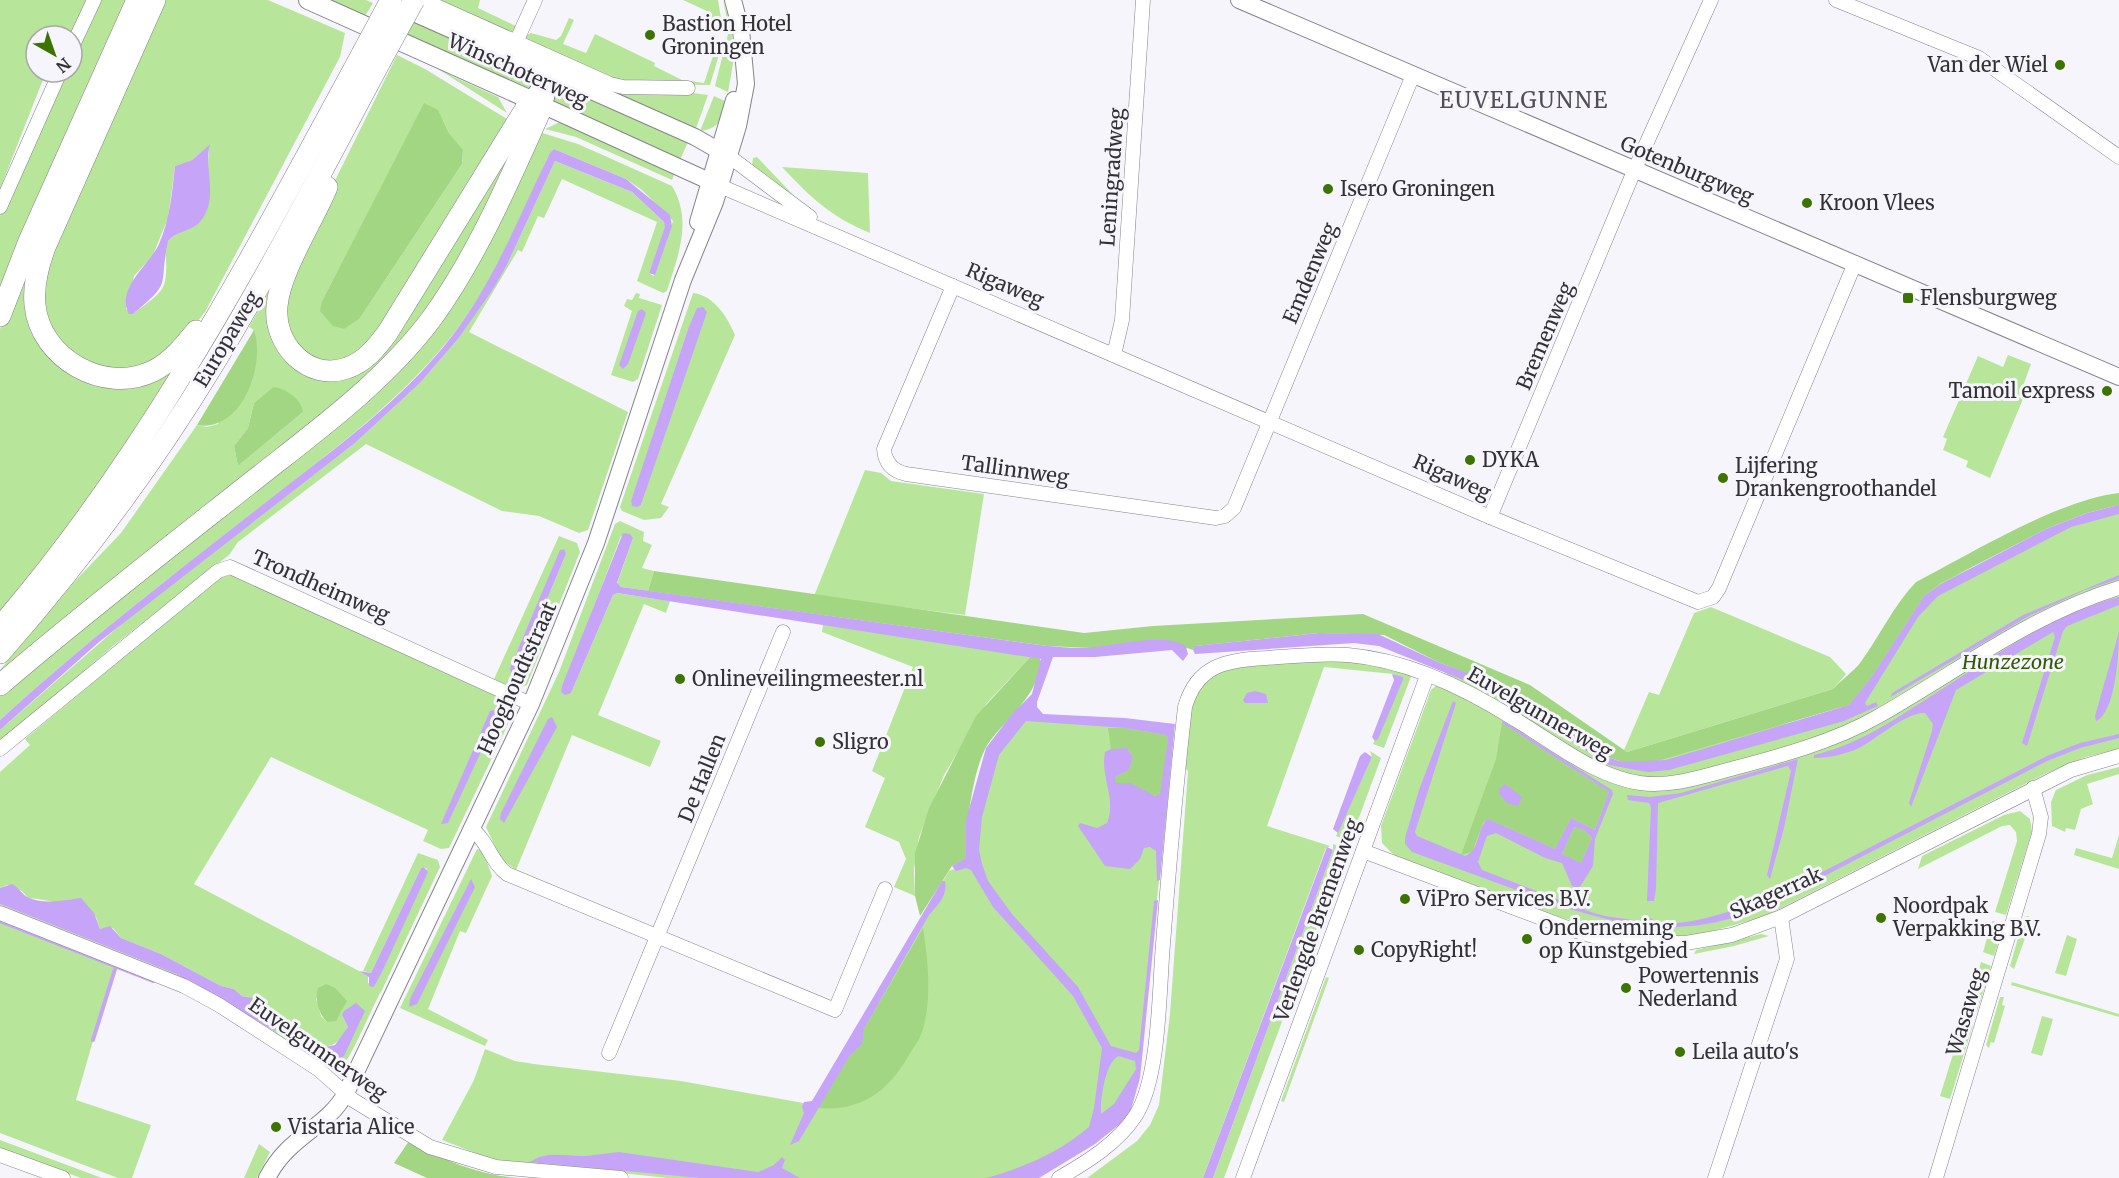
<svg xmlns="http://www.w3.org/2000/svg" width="2119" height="1178" font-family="Merriweather,serif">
<rect width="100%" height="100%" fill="#f7f5fc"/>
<!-- green -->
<g fill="#b7e69a" fill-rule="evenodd">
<polygon points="0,0 88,0 69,36 36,36 36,72 46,72 0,189"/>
<polygon points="96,0 132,0 0,302 0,216 64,72 72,72 72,55"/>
<path d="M159,0H268L345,33L340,57L205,312C187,335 157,373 124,372C108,372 89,364 73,360L43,316L49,250ZM209,145L208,168L194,225C151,245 171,245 165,281C163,295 143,305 133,314L126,309L134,276L153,255L168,218L175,166L192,160Z"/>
<polygon points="317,0 366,0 373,3 362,21"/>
<polygon points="435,0 480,0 478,8 516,26 513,33"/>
<polygon points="683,0 718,0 722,24 707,16 709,12"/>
<polygon points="723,0 732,30 731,58 734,58 728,92 715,86 729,30"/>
<polygon points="569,18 574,20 563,44 586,53 595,34 655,63 654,66 682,80 704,83 716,47 721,48 710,85 624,84 524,40 525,36 531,33 556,40 561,36"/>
<polygon points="413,22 506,57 536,76 527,94 404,39"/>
<polygon points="402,46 452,76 498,97 507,113"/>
<polygon points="532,54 587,79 708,95 695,131"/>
<path d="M397,55L425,69L507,119L384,329L341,364L304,357L281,318V308L316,219ZM424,104L443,120L449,133L463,151L462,164L360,318L322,301Z"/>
<polygon points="556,89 564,89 688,142 679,162 549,104"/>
<path d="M714,96L727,102C722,119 719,129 700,131Z"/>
<polygon points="560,122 676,170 672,180 576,137 545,129"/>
<path d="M528,127L478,236L390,360L0,676V670L75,581L121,533L197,425L207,427L218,424L254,330L249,327L271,288L274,340L349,374ZM273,387L303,412L238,466L234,446L248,428L254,403Z"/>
<path d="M539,132L578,144L672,186C693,221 678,255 667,291L663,293L637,281L657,222L562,179L544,218L538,216L522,252L518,250L469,332L628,412L588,530L579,533L539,516L502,511L366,444L238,542L229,555L113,646L0,743V730L125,621L355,443L420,383L458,339L506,267L555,161L632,192L664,222L666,227L649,273L654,276L673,221L642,190L626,179L554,149L547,159C520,221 493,285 450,338C397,404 330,452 264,504C174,574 84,643 0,720V694L381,382Z"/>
<polygon points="757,157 799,201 752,165 753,158"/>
<path d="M782,167L868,173L870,233C831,217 810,197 782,167Z"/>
<polygon points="24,265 66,371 175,368 111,471 0,617 0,329"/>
<polygon points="636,293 640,294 639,298 662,305 638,379 633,382 611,375 632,311 624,306 627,299 632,300"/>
<path d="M693,293C714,295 728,318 735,335L661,504L669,507L661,518L644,520L622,511L620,507ZM706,309L641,505L631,503L688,329Z"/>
<polygon points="2008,355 2031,364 2019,397 2023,399 1990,478 1966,467 1968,461 1943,450 1947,439 1943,437 1978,356 2003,367"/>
<polygon points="865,470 881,473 891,481 984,494 965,615 814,596"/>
<polygon points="2119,504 2119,749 2086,757 2047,773 1763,917 1698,935 1644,937 1611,933 1557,916 1395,856 1382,843 1381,826 1431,690 1437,685 1444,673 1447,674 1449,668 1614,762 1838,712 1915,593"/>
<polygon points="620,521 644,532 643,541 652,545 642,568 654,571 648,591 621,587 617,584 633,538 621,536 561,692 571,693 613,595 616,593 670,601 666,613 644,604 598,715 661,741 650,767 572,735 516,870 501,859 486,827 559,672 615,524"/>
<path d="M559,536L577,543L580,552L527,685L515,689L494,679ZM562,549L566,554L516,673L510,668Z"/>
<path d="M230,575H241L502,698L513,707V714L449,848L441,849L423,841L428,830L271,757L194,884L359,971L368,976V983L374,987L427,869L424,867L421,868L371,973L363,971L418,853L438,860L440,867L382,990C373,1004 350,1062 341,1067C335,1070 328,1069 322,1067L241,1015L0,908V904L176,974L274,1031L279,1021L265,1016L248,997L242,996L234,989L221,986L161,954L121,938L113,928L100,929L96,917L73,899C58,905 44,899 28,898L22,891L7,885L0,888V772L30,745L25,739L219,578ZM316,998L341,1011L327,1022L321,1016ZM342,1015L361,1021L320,1062L283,1032L286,1026L292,1029L297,1040L310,1042L316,1049C334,1046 340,1043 348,1027Z"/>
<polygon points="1711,607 1830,657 1846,674 1833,689 1627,752 1624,750 1649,692 1659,695 1694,613"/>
<polygon points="823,624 1031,656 987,703 944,775 919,837 914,870 915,896 894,887 906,859 899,842 865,827 885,778 872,771 913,667 822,632"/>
<polygon points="1350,658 1412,674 1384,748 1373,744 1403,680 1393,674 1324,667 1267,826 1330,846 1326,848 1203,1178 1087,1178 1137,1141 1150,1125 1159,1105 1170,1014 1188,771 1182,765 1194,691 1224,667"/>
<polygon points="1016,717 1172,726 1159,881 1136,1089 1029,1178 668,1178 506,1161 488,1158 442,1140 474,1080 485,1049 515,1061 534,1064 681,1081 814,1105 943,881 949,871 954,869 988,772"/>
<polygon points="1370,751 1381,758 1350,842 1336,836 1372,757"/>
<polygon points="2119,767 2119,774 2087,784 2093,804 2081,809 2075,830 2066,828 2065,832 2052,826 2051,802 2056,790 2087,775"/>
<polygon points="2020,811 2030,819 2032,831 2006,915 1995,912 2017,841 2016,832 2010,825 2002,826 1918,869 1922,856 2004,815"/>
<polygon points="2119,835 2119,869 2074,855 2076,848 2112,858"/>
<polygon points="1333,844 1346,849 1224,1178 1213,1178 1333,850"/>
<polygon points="477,849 483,851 492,876 466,933 460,931 428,1009 488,1040 485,1046 400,1008"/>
<polygon points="2029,916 2030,924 2014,969 2010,966 2024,917"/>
<polygon points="0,919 115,964 76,1100 151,1125 132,1178 118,1178 0,1133"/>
<polygon points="1992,921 2004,924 1994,956 1983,952"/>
<polygon points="1761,934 1769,936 1734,946 1694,954 1696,950"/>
<polygon points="2067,935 2077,939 2066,976 2055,973"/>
<polygon points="1981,962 1991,966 1977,1012 1973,1010 1979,988 1974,986"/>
<polygon points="1326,977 1329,978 1284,1102 1281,1101"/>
<polygon points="2012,982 2119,1014 2119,1017 2011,985"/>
<polygon points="2000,997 2004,997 2002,1005 2005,1006 1994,1043 1991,1042 1989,1048 1986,1045"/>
<polygon points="2042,1016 2053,1019 2042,1056 2031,1053"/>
<polygon points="1967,1023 1973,1025 1950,1099 1940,1096 1961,1029 1965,1030"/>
<polygon points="0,1140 102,1178 81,1178 0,1148"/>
<polygon points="259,1144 270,1152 257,1178 244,1178"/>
</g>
<!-- forest -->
<g fill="#a3d683">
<polygon points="424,103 438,110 449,133 463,150 462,164 360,318 344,329 333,326 320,311 322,301"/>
<path d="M254,330C266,364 242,433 197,425Z"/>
<path d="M273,387C285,388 302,399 303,412L238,466L234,446L248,428L254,403Z"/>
<path d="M2119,493V505L2087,513L2046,529L1941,583L1924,596L1873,675L1849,705L1654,762H1622L1608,757L1533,707L1491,683L1438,662L1384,635L1319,633L1196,646L1193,650L1163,640L1092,648L1047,646L648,591L654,571L1084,633L1153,626L1363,614L1530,685L1627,752L1833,689C1841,680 1854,671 1860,663C1880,636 1893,606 1916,582C1972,553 2058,500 2119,493Z"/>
<path d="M1031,656L1039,657L1041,661C1038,696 1010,714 990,741C973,763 965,830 966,858L952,866L920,916L915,896V853L929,808L976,716Z"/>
<polygon points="1502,723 1609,792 1595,830 1571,818 1555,849 1488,819 1483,823 1472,852 1461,855 1496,759"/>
<path d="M1108,728H1125L1166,735L1168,739L1162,791L1158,796C1142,794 1138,783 1118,785L1114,781L1115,777L1129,770L1133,757L1129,750L1111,749Z"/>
<polygon points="1574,827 1584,830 1592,838 1581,863 1562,854"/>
<path d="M923,928C928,959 932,998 923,1029C921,1037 915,1046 910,1053C890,1090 862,1112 818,1108L849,1057L862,1044L864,1029Z"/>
<path d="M326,984L335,988L347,1001L336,1021L327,1022C318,1013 315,1001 318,988Z"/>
<path d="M409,1141C444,1160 478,1175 518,1178H427L394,1163Z"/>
</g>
<!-- water -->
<g fill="#c6a4f8" fill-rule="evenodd">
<path d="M210,144C203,169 220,198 200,222C192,231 176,231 168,241C158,288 174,280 133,314H129C115,289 150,264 159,244C170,219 172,193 175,166L192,160Z"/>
<path d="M554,149L626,179L670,215L672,226L655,275L649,273L665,227L664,222L632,192L555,161L506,267L491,292L458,339L420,383L355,443L99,642L0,730V720C86,641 178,571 270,499C335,448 401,402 452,336C495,280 519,216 550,153Z"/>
<polygon points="703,307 707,312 641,505 637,507 632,506 631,501 688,329 697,308"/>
<polygon points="642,309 646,313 628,364 623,369 619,365 638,311"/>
<polygon points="2119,505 2119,514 2071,527 1938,596 1918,617 1865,703 1867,706 1876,702 1878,706 1844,721 1669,770 1648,772 1609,765 1488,690 1379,646 1354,643 1195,654 1193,650 1195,646 1319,633 1378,634 1438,662 1491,682 1533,707 1608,757 1622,762 1666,760 1849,705 1873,675 1924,596 1941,584 2046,529 2087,513"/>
<path d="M623,533L630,534L633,538L617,583L621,587L1047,646C1063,647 1079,649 1094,647C1119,645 1167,632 1186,647L1188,654L1183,661L1172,650L1095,657H1053L1037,702V707L1043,714L1125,718L1175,724L1160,880L1157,881L1156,851L1150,847L1144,848L1140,859L1130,869L1105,866L1078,826L1080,823L1097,828L1107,823C1117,799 1100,778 1105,752L1111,749L1127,748L1133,757L1129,770L1115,777L1116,783H1130L1155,796L1160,794L1168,739L1166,735L1125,728L1026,721L999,755L982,817L979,850L982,864L988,881L1012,914L1078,987L1111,1046L1136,1053L1139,1050L1154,901L1158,900L1140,1078L1130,1113L1120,1124L1095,1144L1039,1178H986C1025,1167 1058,1153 1089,1127L1094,1108L1102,1048L1073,996L993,907L971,870L966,868L956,871L952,866L966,858V820L986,748L1012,714L1032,694L1041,659L617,593L613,595L571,693L565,695L561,692L562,686ZM1118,1056L1135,1061L1136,1069L1114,1104L1101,1114C1100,1100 1105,1064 1118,1056Z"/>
<polygon points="564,549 566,554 516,673 511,673 510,668 560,550"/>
<polygon points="2119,575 2119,579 2085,590 2027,617 1891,697 1892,693 2023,615"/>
<path d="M2119,597V605L2067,626L2063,631L2027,746L2022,743L2055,637L2053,632L1956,690L1911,807L1909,803L1932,731L1933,724L1925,713C1908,711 1876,739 1859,748C1847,754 1828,758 1814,758V755C1856,745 1889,723 1925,700C1984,663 2051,614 2119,597Z"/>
<path d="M2119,632C2119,651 2116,712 2096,721L2095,716Z"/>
<polygon points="1392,674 1403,677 1403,680 1378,739 1375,741 1372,737 1394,680"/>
<polygon points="1255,691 1266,694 1268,703 1245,703 1243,700 1247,693"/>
<path d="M1453,701L1456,703L1415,832L1417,836L1465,856C1481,850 1476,828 1488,819L1555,849L1571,818L1595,830L1609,792L1502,723L1503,721L1612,790L1613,794L1595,839L1593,866L1578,890L1572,886L1562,863L1545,858L1496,833L1487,836L1478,862L1482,870L1565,902L1573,901C1587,917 1622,918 1642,921L1649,917C1670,937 1760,902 1784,890H1788L1789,893C1689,951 1610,925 1511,888C1478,876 1445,864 1412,852L1405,844V838L1419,790ZM1574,827L1584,830L1592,838L1581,863L1562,854Z"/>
<polygon points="497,709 499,713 448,823 441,824 490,711"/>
<polygon points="552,717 557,727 504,823 500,819 501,813 548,719"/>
<polygon points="2119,734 2119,738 2080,748 2047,761 1805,886 1799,884 2047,756 2080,743"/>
<polygon points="1365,752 1372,757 1338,833 1333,829 1360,756"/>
<polygon points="1798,759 1784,828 1770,879 1767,875 1791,771 1788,766 1658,803 1656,889 1654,901 1647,901 1651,807 1649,803 1628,800 1627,795 1650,797 1681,793"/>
<polygon points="1505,784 1522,797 1518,806 1507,803 1499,794 1499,789"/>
<polygon points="1327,847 1333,850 1213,1178 1203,1178"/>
<polygon points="424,867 428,872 382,972 374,987 369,986 369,977 359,971 371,973 421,868"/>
<polygon points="471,879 475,887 417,1004 409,1007 410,999"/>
<path d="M942,881H945C948,895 938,905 929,915L864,1029L862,1044L849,1057L799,1141L790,1145L804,1113L802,1107L804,1102L812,1101Z"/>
<path d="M12,884C19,888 22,894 27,897C43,905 65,900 81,898L94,913L100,929L110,926L121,938L161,954L221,986L234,989L242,996L252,998C264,1010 259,1016 279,1021L281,1025L274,1031L176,974L0,904V888Z"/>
<path d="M356,1003L365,1011L344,1056C325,1071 291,1051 283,1032L286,1026L292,1029L297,1040H307L316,1049L335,1045L348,1027L342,1015L344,1011Z"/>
<path d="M619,1152L758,1172L774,1165L782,1157L785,1160L782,1168L800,1178H700L530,1162C548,1150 566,1157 586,1156C597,1155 608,1153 619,1152Z"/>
</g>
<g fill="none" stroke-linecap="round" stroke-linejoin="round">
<!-- stream -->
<g stroke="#c6a4f8" stroke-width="4">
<polyline points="0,921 153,981"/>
<polyline points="93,1040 116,966"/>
</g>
<!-- minor casing -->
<g stroke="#858389" stroke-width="15">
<g id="minor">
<polyline points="423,0 610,84 623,87 688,88"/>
<polyline points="1836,0 1979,58 2119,157"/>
<polyline points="72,47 94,0"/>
<polyline points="512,51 535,0"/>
<polyline points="730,157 810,217"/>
<polyline points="720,186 1490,517 1698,602 1713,597 1719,588 1855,263"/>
<polyline points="0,207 60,72"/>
<path d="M953,286L884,449C885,463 893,471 906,474L1216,518L1225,516L1234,508L1413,75"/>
<polyline points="1114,355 1122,320 1143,0"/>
<polyline points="1490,517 1634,171 1711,0"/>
<polyline points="0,749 218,571 230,567 531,704"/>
<path d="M471,828C488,841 491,862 507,874L835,1010L885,889"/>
<polyline points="1363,851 1573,930 1617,943 1686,943 1732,935 1781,917 2071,770 2119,756"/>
<polyline points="0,913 184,986 219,1005 318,1069 353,1100 430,1147 496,1167 621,1178"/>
<polyline points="609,1053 783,632"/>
<polyline points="0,1155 63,1178"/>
<path d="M1059,1178C1087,1162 1118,1143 1136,1115C1160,1077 1159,990 1163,944C1169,865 1176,786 1185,707C1197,665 1226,660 1266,658C1293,656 1321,653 1348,655C1407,660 1467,689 1516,720C1555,743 1594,776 1640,783C1671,787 1701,777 1731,769C1780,756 1833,742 1877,717C1957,672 2030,615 2119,588"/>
<polyline points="1243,1178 1427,676"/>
<polyline points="1715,1178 1787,959 1781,917"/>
<polyline points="1936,1178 2039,834 2041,817 2033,788"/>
</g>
</g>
<!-- tertiary casing -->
<g stroke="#858389" stroke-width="18">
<g id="tertiary">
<polyline points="1239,0 2119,377"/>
<polyline points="720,186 531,100 551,73 695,137 730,157"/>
<polyline points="698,222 734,100"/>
<path d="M267,1178C289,1135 326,1129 346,1093L531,704L596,543L683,280L715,202L738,126L746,84L741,30L733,0"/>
</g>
</g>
<!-- secondary casing -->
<g stroke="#858389" stroke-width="20">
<g id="secondary">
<polyline points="308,0 531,100"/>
<polyline points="396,4 551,73 543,105"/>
</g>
</g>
<!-- trunk casing -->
<g stroke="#858389" stroke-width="22">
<g id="trunk">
<path d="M155,0L45,247C38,266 33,285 35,305C40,358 104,395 153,371C170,363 184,346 196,331"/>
<path d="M327,187C313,221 280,271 277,306C273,344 308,382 347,368C365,362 377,347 388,332L531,100"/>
<polyline points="0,316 29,241 137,0"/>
<path d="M0,627C149,455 254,253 362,54"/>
<path d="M0,653C79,563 151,467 213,365C273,266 326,163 380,62"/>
<path d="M0,685C84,613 172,545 258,477C319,429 385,381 432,318C479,253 510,178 543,105"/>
</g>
</g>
<!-- minor -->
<use href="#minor" stroke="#fff" stroke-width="14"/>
<!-- tertiary -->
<use href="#tertiary" stroke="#fff" stroke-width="16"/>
<!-- secondary -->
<use href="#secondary" stroke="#fff" stroke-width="18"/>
<!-- trunk -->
<use href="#trunk" stroke="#fff" stroke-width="21"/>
<!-- trunk-bridge casing -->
<g stroke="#858389" stroke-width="22" stroke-linecap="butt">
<g id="trunk-bridge">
<polyline points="362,54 391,0"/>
<polyline points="380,62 414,0"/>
</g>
</g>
<!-- trunk-bridge -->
<use href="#trunk-bridge" stroke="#fff" stroke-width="21"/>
</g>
<!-- markers -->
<g fill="#3d7300" stroke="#f7f5fc" stroke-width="2">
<circle cx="650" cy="35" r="6"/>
<circle cx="2060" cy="65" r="6"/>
<circle cx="1328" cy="189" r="6"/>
<circle cx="1807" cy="203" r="6"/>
<rect x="1902" y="292" width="12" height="12" rx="3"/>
<circle cx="2107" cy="391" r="6"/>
<circle cx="1470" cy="460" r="6"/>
<circle cx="1723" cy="478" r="6"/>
<circle cx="680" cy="679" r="6"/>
<circle cx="820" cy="742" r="6"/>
<circle cx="1405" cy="899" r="6"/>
<circle cx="1881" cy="918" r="6"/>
<circle cx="1527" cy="939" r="6"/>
<circle cx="1359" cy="950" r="6"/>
<circle cx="1626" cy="988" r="6"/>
<circle cx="1680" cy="1052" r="6"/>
<circle cx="276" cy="1127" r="6"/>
</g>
<g text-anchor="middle" stroke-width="6" stroke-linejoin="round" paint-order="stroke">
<!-- poi labels -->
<g font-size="20" fill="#323134" stroke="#f7f5fc" text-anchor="start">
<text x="662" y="31">Bastion Hotel<tspan x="662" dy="23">Groningen</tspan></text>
<text x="2048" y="72" text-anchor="end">Van der Wiel</text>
<text x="1340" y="196">Isero Groningen</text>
<text x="1819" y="210">Kroon Vlees</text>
<text x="1920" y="305">Flensburgweg</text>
<text x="2095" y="398" text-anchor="end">Tamoil express</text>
<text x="1482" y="467">DYKA</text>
<text x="1735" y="473">Lijfering<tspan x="1735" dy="23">Drankengroothandel</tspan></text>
<text x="692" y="686">Onlineveilingmeester.nl</text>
<text x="832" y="749">Sligro</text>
<text x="1417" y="906">ViPro Services B.V.</text>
<text x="1893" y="913">Noordpak<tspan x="1893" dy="23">Verpakking B.V.</tspan></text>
<text x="1539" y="935">Onderneming<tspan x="1539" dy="23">op Kunstgebied</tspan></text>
<text x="1371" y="957">CopyRight!</text>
<text x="1638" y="983">Powertennis<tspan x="1638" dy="23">Nederland</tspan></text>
<text x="1692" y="1059">Leila auto's</text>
<text x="288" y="1134">Vistaria Alice</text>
</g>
<!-- street labels -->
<g font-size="20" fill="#323134" stroke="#f7f5fc">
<text transform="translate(518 70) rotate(24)" y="7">Winschoterweg</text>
<text transform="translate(1687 170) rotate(23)" y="7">Gotenburgweg</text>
<text transform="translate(1112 177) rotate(-86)" y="7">Leningradweg</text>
<text transform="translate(1310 273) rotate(-67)" y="7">Emdenweg</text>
<text transform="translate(1005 285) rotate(23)" y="7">Rigaweg</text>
<text transform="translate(1545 336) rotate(-67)" y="7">Bremenweg</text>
<text transform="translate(227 339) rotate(-59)" y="7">Europaweg</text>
<text transform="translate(1015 470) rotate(8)" y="7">Tallinnweg</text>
<text transform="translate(1452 477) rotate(24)" y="7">Rigaweg</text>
<text transform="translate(321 586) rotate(24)" y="7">Trondheimweg</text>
<text transform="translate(517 678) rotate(-66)" y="7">Hooghoudtstraat</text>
<text transform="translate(1540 713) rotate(30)" y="7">Euvelgunnerweg</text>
<text transform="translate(702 778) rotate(-68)" y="7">De Hallen</text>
<text transform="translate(1776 893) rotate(-24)" y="7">Skagerrak</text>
<text transform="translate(1317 920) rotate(-70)" y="7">Verlengde Bremenweg</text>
<text transform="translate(1966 1012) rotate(-73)" y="7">Wasaweg</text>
<text transform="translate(318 1049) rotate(35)" y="7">Euvelgunnerweg</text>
</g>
<!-- park labels -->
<g font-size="20" font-style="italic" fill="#2f5a00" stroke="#f7f5fc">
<text x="2013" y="669">Hunzezone</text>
</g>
<!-- quarter labels -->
<g font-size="22" letter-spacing="1.5" fill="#514f55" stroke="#f7f5fc">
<text x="1524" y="108">EUVELGUNNE</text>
</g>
</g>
<!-- north arrow -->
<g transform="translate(54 54) rotate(140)"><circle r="28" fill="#f7f5fc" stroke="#a8a7ac" stroke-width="1.5"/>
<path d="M0-4.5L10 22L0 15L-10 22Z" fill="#3d7300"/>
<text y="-9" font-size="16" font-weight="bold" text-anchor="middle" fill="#323134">N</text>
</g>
</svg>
